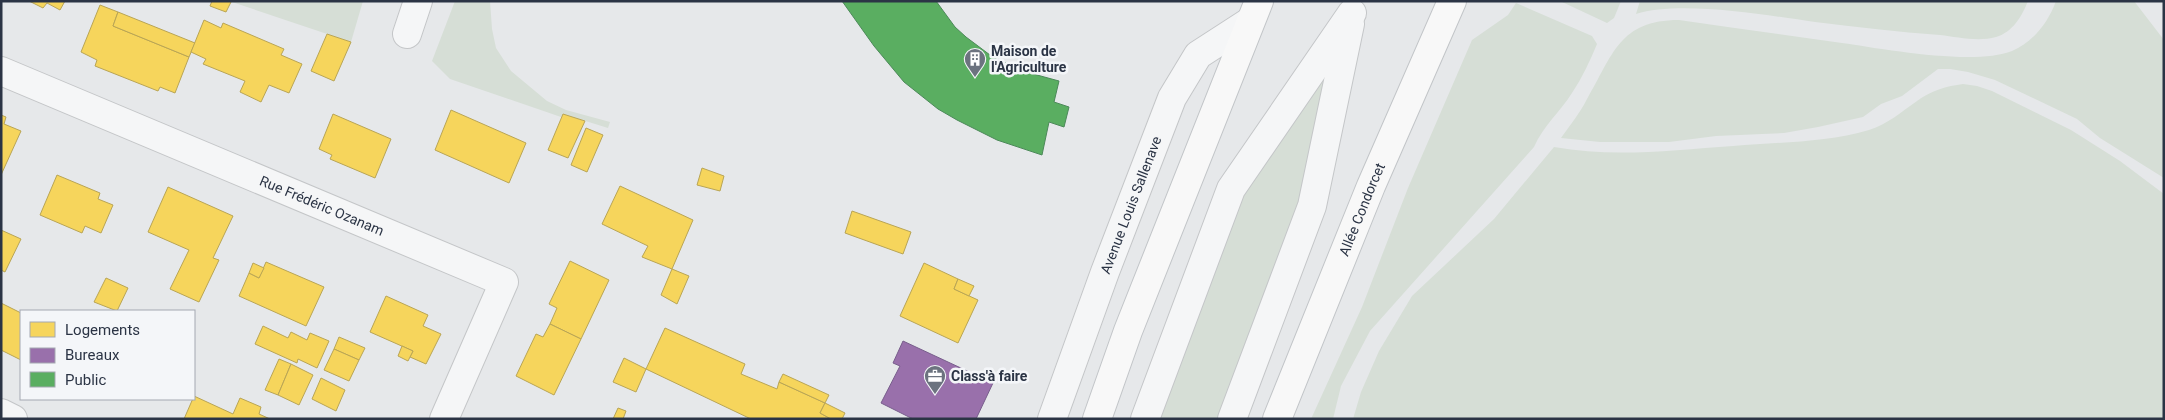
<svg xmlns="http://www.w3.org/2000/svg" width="2165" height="420" font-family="Roboto,sans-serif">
<rect width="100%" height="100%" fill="#e6e8ea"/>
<!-- green -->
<g fill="#d6ded6">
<polygon points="229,1 363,1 351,42"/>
<polygon points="455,1 490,1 492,29 496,48 511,71 547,101 566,110 610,122 608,128 563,114 561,117 450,79 432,61"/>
<polygon points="1560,1 1621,1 1614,18 1607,23"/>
<path d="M1640,1H2028C2022,16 2013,32 1996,37C1978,42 1957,37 1940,35C1898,32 1857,27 1815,22C1766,15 1680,0 1636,14Z"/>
<path d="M2056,1H2134L2164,40V178L2100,138L2077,119L1995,80L1968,72L1950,69H1938L1902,96L1881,104L1863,117L1818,127L1784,133L1716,136L1669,142H1600L1561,138C1570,125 1580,113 1587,99C1613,55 1619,20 1679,20C1733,28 1787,35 1842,43C1884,49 1974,66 2012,51C2033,42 2048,23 2056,1Z"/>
<path d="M1516,3L1592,36L1597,44C1590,61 1582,78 1572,93C1560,112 1543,126 1534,147L1370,331L1341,386L1333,419H1311L1362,307L1408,188L1472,40L1508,15Z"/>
<polygon points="1335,52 1299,205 1219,419 1156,419 1239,192"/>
<path d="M1963,84L1977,86L1992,91L2071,130L2120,161L2164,194V419H1353L1361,392L1379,351L1412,296L1494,219L1554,147C1614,158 1673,150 1733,146C1778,142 1825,143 1869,130C1888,124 1901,112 1917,101C1930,91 1947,86 1963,84Z"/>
</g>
<!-- homes -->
<g fill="#f6d55c" stroke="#b9a555">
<polygon points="29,1 65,1 60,10 47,3 43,8"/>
<polygon points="212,1 229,1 231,2 226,12 210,6"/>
<polygon points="100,5 118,12 113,26 189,57 175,93 160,87 158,91 95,66 97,60 81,52"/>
<polygon points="118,12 195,43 189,57 113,26"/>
<polygon points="204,20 221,28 223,23 284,49 281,55 302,64 289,93 269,85 261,102 240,92 245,81 203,64 206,59 191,52"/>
<polygon points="327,34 351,42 334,81 311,71"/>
<polygon points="451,110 526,143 509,183 435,150"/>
<polygon points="333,114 391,139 375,178 330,159 332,155 319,149"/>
<polygon points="563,114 585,121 568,158 548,150"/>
<polygon points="1,115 6,117 4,124 21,131 1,175"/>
<polygon points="586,128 603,135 587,172 571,165"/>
<polygon points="702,168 724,176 720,191 697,185"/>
<polygon points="57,175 100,193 98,199 113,205 101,233 85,226 82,233 40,215"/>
<polygon points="620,186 693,220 672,269 642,257 648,246 602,224"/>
<polygon points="168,187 233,216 213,258 219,260 199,302 170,289 189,250 148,232"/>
<polygon points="852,211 911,232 903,254 845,233"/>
<polygon points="1,230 21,239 5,272 1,270"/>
<polygon points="570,261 609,280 581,339 550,324 557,308 549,304"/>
<polygon points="266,262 324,287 306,326 239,296 249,273 259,278"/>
<polygon points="253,263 264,268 259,278 249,273"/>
<polygon points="924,263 958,279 954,289 978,300 958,343 900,316"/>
<polygon points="672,269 689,276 677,304 661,295"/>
<polygon points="106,278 128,288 117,311 94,302"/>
<polygon points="958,279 974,286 969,296 954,289"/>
<polygon points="386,296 428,315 423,326 441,334 426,364 410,357 413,351 370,332"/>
<polygon points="1,303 21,313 21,360 1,350"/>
<polygon points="550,324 581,339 554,395 516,376 536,334 543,337"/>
<polygon points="263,326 288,338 291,332 307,340 310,333 329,341 317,368 298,359 297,363 255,344"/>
<polygon points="665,328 745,364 741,374 777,389 779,382 825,403 820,413 831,419 751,419 646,369"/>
<polygon points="339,337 365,348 359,360 334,349"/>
<polygon points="402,346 413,351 408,361 398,356"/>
<polygon points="334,349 359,360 349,381 324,370"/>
<polygon points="624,358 646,369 636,392 613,382"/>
<polygon points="279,359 291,364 278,395 265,390"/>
<polygon points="291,364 313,375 299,405 278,395"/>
<polygon points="783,374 829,395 825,403 779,382"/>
<polygon points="321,378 345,390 336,411 312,399"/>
<polygon points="194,396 233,414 240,398 261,407 259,414 270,419 184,419"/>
<polygon points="825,403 845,413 842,419 831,419 820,413"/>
<polygon points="618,408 626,411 623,419 613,419"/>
</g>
<!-- offices -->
<polygon fill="#9970ab" stroke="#785e8c" points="903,341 993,383 976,419 913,419 881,403 900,366 893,363"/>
<!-- public -->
<polygon fill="#5aae61" stroke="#4c8959" points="842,1 936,1 955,27 966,37 994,58 1026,72 1059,81 1054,102 1069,107 1064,127 1049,122 1042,155 997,140 957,120 938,109 904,82 874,46"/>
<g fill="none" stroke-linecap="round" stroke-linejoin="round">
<!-- minor casing -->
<g stroke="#c4c6c8" stroke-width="30">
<g id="minor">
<polyline points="407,34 418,1"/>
<path id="s1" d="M1,71L504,282L444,419"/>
<polyline points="1,413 13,419"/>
<path id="s2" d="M1052,419L1105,272L1172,98L1198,55L1249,22"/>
<polyline points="1145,419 1231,189 1352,13"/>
<polyline points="1232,419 1312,206 1350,24"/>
</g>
</g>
<!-- major casing -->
<g stroke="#c2c5c8" stroke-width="30">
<g id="major">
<polyline points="1097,419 1128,331 1259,1"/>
<path id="s3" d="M1277,419L1371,186L1452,1"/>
</g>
</g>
<!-- minor -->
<use href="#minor" stroke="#f5f6f7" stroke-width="28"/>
<!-- major -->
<use href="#major" stroke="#f8f8f8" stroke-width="28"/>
</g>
<!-- icons -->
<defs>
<g id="building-pin" transform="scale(1.125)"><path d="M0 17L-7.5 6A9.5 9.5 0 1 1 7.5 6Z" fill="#6c737f" stroke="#f4f6f9"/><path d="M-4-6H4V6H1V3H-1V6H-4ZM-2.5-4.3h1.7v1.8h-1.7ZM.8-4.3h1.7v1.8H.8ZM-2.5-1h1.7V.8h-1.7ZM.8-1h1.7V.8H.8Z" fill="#fff"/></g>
<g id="office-pin" transform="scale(1.125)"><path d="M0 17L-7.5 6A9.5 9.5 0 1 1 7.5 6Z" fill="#6c737f" stroke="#f4f6f9"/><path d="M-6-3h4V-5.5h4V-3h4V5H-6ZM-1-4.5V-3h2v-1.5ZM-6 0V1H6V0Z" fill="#fff"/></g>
</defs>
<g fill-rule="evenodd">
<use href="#building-pin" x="975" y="59"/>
<use href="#office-pin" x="935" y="376"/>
</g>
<g text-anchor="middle" stroke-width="5" stroke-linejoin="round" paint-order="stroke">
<!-- poi labels -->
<g font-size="14" font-weight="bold" fill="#2b3445" stroke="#f4f6f9" text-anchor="start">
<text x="991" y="56">Maison de<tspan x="991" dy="16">l'Agriculture</tspan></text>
<text x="951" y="381">Class'à faire</text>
</g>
<!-- street labels -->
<g font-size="14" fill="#2b3445" stroke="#f4f6f9">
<text dy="5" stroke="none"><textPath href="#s1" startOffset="348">Rue Frédéric Ozanam</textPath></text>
<text dy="5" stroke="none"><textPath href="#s2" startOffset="228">Avenue Louis Sallenave</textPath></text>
<text dy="5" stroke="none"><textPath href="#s3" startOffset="226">Allée Condorcet</textPath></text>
</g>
</g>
<!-- border -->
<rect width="2165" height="420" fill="none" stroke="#2b3445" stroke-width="5"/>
<!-- legend -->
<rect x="20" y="310" width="175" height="90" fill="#f4f6f9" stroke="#a4a8b1"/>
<rect x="30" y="322" width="25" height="15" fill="#f6d55c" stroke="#a4a8b1"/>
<text x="65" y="335" font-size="15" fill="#2b3445">Logements</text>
<rect x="30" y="348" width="25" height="15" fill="#9970ab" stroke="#a4a8b1"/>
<text x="65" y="360" font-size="15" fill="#2b3445">Bureaux</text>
<rect x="30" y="372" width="25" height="15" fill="#5aae61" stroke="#a4a8b1"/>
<text x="65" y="385" font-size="15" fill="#2b3445">Public</text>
</svg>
